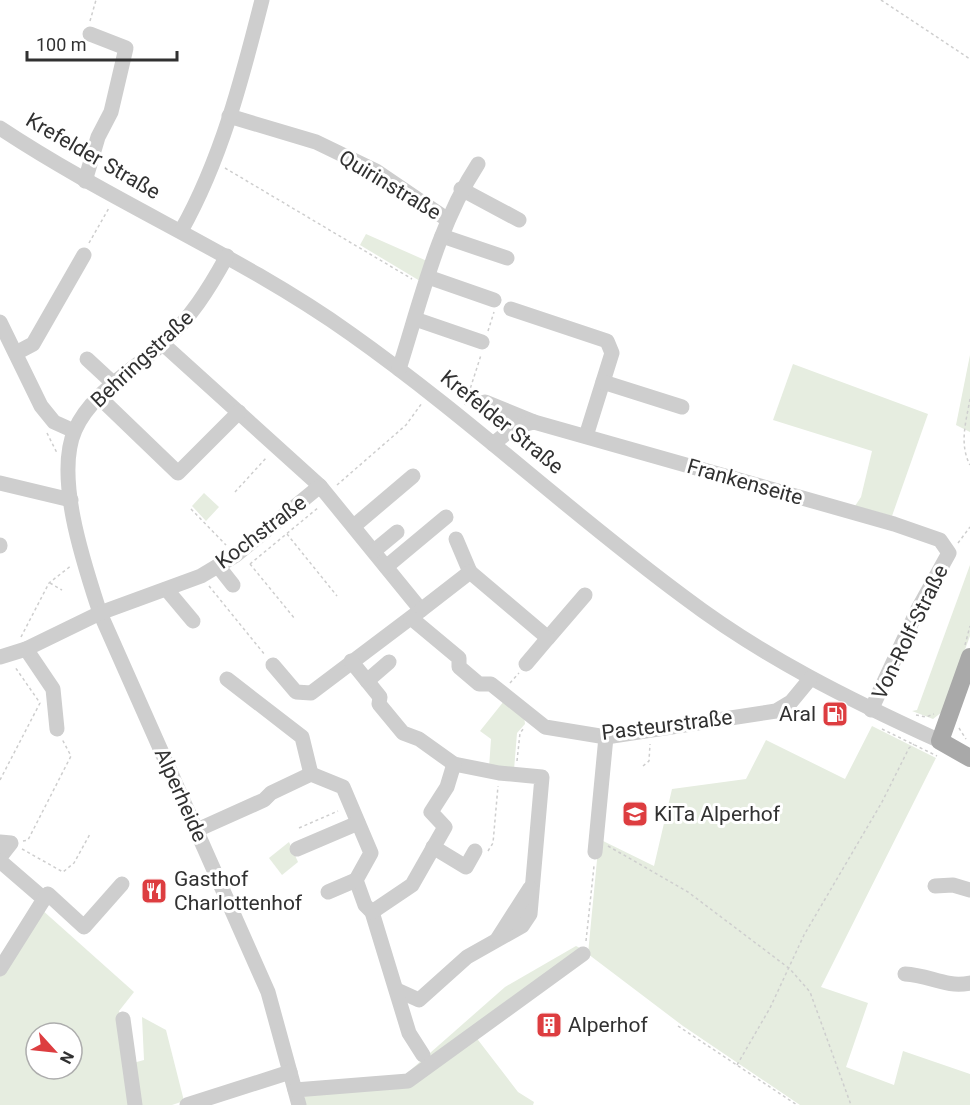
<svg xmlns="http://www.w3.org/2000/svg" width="970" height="1105" font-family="Roboto,sans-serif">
<rect width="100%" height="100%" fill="#fff"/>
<!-- green -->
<g fill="#e6ede0" fill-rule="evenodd">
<polygon points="366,234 427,261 420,281 360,245"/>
<polygon points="970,355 970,432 956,425"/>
<polygon points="793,364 928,414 892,516 855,506 861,497 872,451 773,420"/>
<polygon points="204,493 219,507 206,521 192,506"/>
<polygon points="970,565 970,636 942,712 933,719 912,711 917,710"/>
<polygon points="504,701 524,716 525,724 517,733 514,770 489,768 491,739 480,731"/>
<polygon points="872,726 936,758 821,987 868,1003 846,1067 894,1085 903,1051 970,1074 970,1105 800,1105 683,1026 588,954 599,839 654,866 672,789 746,779 766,740 845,779"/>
<polygon points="289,842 298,862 282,875 269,858"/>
<path d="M41,909L134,992L119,1011L131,1095L130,1105H0V975ZM36,1033H72V1069H36Z"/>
<polygon points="576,946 580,948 405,1075 505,987"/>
<polygon points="142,1017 166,1030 184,1101 172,1105 139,1105 133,1063 144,1060"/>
<polygon points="475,1036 518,1092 534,1102 533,1105 303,1105 305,1095 388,1087"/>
</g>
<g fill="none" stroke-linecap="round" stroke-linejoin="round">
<!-- path -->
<g stroke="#cecece" stroke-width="1.5" stroke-dasharray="3 3" stroke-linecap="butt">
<polyline points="881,0 970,59"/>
<polyline points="90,21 96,0"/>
<polyline points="225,168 412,279"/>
<polyline points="89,243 109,208"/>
<polyline points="488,331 494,312"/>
<path d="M970,399C966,422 959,444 970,465"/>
<polyline points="465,405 481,355"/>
<polyline points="47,433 57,453"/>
<polyline points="337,485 406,425 422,403"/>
<polyline points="235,492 267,457"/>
<polyline points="191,509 226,545"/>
<polyline points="287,534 337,596"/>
<polyline points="958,543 970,527"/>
<polyline points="250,564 319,507"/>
<polyline points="250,564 295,619"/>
<polyline points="50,583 62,590"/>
<polyline points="209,586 265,655"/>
<polyline points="21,637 49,583 72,565"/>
<polyline points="965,645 970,626"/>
<polyline points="510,683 519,673"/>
<polyline points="916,715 926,717 934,714"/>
<polyline points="959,728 966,739"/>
<polyline points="882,729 937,756"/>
<polyline points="517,761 520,733 524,728"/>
<polyline points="643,766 649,761 650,744"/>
<polyline points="0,780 40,703 15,667"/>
<polyline points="299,828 338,811"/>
<polyline points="23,841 28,840 71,756 62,739"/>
<polyline points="608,846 688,892 790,969 810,992 851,1105"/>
<polyline points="22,849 63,872 74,863 90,834"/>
<polyline points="488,851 493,843 498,786"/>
<polyline points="586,941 594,866"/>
<polyline points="678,1026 797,1105"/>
<polyline points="737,1065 770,1008 804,935 882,802 909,748 914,744"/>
</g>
<!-- minor -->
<g stroke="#cecece" stroke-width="15">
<polyline points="229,116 316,142 376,171 448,220"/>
<path d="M0,128C113,203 240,255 351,334C467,416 570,513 684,597C763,657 850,700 940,741"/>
<polyline points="85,181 98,137 111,112 126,48 90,34"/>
<polyline points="461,189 519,220"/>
<path d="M181,231C221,160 242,79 262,0"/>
<polyline points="442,236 507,258"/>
<path d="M227,256C209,289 190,319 162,344C133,371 91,393 75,430C54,477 85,567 100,613L268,992L299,1105"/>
<polyline points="428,277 494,300"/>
<polyline points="511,309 607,341 612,353 586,436"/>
<polyline points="415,319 482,342"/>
<polyline points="0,322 41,406 54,422 74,431"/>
<polyline points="163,344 320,486 421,610 311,693 296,692 273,665"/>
<polyline points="16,353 33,344 84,255"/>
<polyline points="87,359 114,384"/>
<path d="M399,369C421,300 438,225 478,164"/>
<polyline points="603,382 682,407"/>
<polyline points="99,397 178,473 239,412"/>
<polyline points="485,402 534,422"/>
<polyline points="493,444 514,427 534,422 894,524 940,540 949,553 918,609 871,710"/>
<polyline points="0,483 71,500"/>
<polyline points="354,526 413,476"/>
<polyline points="456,539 470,572"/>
<polyline points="0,546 0,545"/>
<polyline points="374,551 397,532"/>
<polyline points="218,566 233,585"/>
<polyline points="386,567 446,517"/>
<polyline points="167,590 193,621"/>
<polyline points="421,610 470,572 548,638 585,595"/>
<polyline points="411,618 459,658 459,667 479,684 491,684 545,727 606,737 776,711 791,702 810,679"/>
<polyline points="26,649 53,689 57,729"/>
<polyline points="0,657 26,649 100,613 201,576 236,555 320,486"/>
<polyline points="351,661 380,697 379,704 403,733 419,739 454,764 499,773 542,777 530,914 522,926 467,957 419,1000 397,990"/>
<polyline points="526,664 548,638"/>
<polyline points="227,679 302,737 311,774"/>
<polyline points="367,681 389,662"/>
<polyline points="197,830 264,800 271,793 311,774 343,787 371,853 356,880 365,905 372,912 409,1033 423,1055"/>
<polyline points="0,842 11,843 0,857"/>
<polyline points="433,847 466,867 475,851"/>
<polyline points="297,849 358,823"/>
<polyline points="595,852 606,737"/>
<polyline points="0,861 44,899 0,969"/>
<polyline points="935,886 953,885 970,890"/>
<polyline points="328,892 356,880"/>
<polyline points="44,899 48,894 84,927 122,884"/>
<polyline points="372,912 412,885 445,827 431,812 447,787 454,764"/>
<polyline points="498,938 530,888"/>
<path d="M905,974C930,975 945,988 970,983"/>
<polyline points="123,1019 135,1105"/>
<polyline points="295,1090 408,1081 583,954"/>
<polyline points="187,1105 290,1072"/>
</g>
<!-- major -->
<polyline stroke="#a9a9a9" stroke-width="18" points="970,657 940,741 970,758"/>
</g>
<!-- icons -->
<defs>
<g id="fuel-square" transform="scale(1.35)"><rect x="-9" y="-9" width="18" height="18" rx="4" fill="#dd3d40" stroke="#fff"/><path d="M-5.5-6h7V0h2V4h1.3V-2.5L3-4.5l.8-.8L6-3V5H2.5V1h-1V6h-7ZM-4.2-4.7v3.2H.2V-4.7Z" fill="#fff"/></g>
<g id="school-square" transform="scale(1.35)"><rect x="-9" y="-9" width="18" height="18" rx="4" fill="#dd3d40" stroke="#fff"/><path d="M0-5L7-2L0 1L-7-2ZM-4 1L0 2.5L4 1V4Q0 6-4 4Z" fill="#fff"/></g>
<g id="restaurant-square" transform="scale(1.35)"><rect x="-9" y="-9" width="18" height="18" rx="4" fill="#dd3d40" stroke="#fff"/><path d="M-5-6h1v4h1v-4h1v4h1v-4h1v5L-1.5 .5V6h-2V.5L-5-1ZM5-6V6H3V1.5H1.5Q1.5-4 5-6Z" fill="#fff"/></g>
<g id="building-square" transform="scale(1.35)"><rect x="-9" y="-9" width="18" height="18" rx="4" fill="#dd3d40" stroke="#fff"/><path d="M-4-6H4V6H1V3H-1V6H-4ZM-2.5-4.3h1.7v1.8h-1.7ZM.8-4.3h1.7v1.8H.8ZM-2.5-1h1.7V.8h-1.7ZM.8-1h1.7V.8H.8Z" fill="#fff"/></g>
</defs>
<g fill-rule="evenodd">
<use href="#fuel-square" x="835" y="714"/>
<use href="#school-square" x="635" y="814"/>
<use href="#restaurant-square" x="154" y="891"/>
<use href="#building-square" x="549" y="1025"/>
</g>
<g text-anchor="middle" stroke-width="6" stroke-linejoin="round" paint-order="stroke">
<!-- street labels -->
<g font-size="21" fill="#313131" stroke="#fff">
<text transform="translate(93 156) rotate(30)" y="7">Krefelder Straße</text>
<text transform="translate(390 185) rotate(31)" y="7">Quirinstraße</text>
<text transform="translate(142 359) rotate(-43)" y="7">Behringstraße</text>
<text transform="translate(502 422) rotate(39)" y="7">Krefelder Straße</text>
<text transform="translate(745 482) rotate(16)" y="7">Frankenseite</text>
<text transform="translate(261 532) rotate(-37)" y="7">Kochstraße</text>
<text transform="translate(910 632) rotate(-64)" y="7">Von-Rolf-Straße</text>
<text transform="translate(667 725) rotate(-7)" y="7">Pasteurstraße</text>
<text transform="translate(181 795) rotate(66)" y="7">Alperheide</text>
</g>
<!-- poi labels -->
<g font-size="21" fill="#313131" stroke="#fff" text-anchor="start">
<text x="816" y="721" text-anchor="end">Aral</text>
<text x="654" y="821">KiTa Alperhof</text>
<text x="174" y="886">Gasthof<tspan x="174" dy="24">Charlottenhof</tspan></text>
<text x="568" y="1032">Alperhof</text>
</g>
</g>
<!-- north arrow -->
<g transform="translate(54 1051) rotate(117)"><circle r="28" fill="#ffffff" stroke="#adadad" stroke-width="1.5"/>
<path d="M0-4.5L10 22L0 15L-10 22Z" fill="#dd3d40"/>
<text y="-9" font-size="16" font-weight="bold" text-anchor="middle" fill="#313131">N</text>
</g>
<!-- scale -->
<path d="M27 51v9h150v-9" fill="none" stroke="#313131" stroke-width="3"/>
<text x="36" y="51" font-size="18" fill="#313131" stroke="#ffffff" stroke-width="4.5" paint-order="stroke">100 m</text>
</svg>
